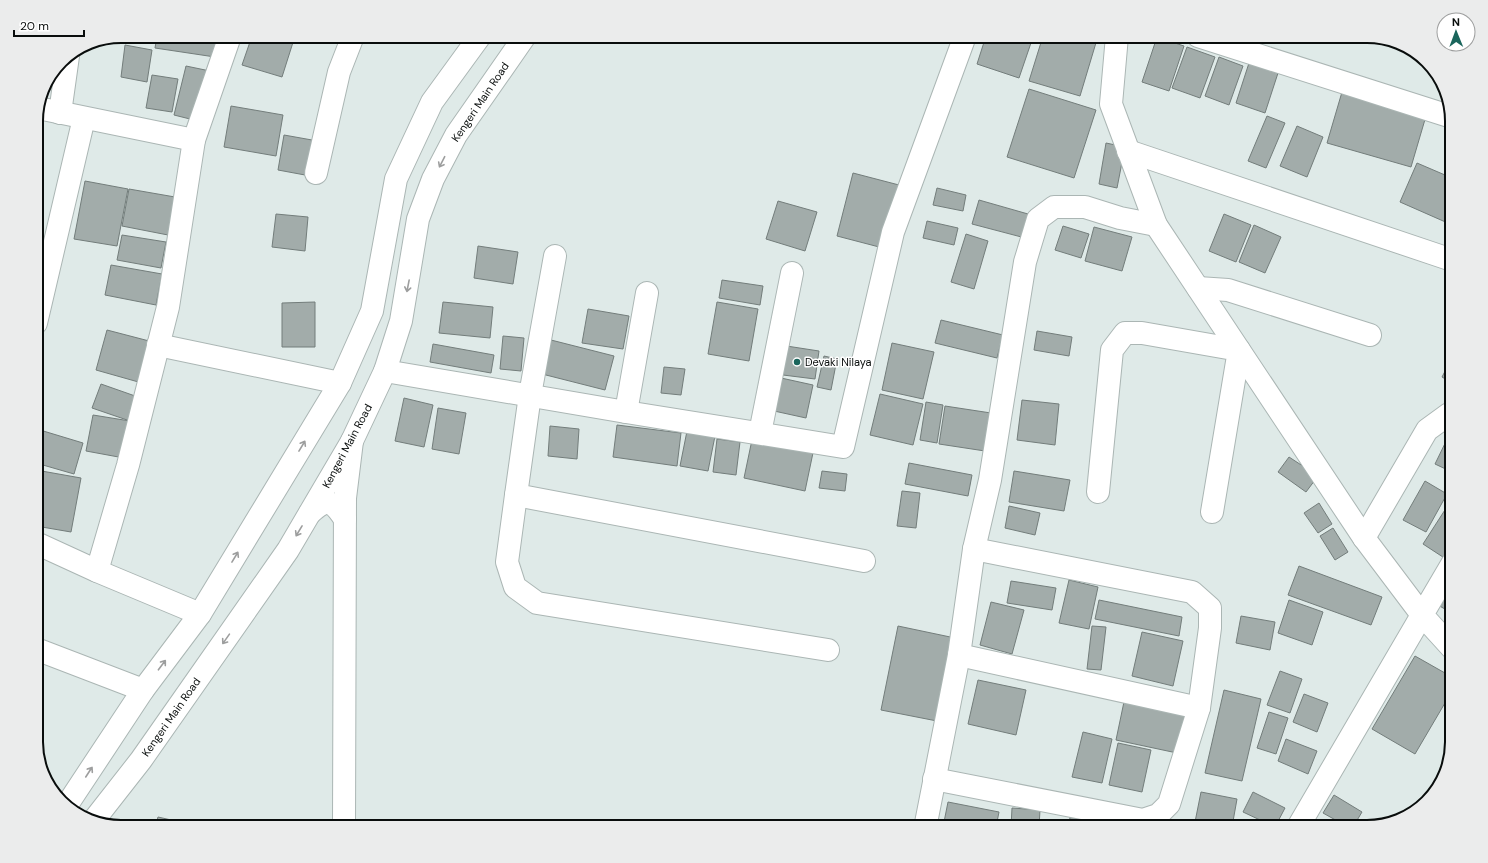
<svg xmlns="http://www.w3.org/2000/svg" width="1488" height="863" font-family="'DM Sans',sans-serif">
<rect width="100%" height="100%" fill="#dfeae8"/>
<!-- building -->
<g fill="#a2acaa" stroke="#737d7b">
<polygon points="157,36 218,36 215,57 155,48"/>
<polygon points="252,36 295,36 282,77 242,65"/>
<polygon points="986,36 1033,37 1019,78 977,64"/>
<polygon points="1043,36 1098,36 1080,96 1029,81"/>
<polygon points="1157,37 1184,46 1169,91 1142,82"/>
<polygon points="125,45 152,50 147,82 121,77"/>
<polygon points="1187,47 1215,57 1200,98 1172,88"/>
<polygon points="1219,57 1243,66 1229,105 1205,96"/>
<polygon points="1249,63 1278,73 1265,113 1236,103"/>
<polygon points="58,66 53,86 45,84"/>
<polygon points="186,66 210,71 198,121 174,115"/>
<polygon points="152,75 178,79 172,112 146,108"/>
<polygon points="1029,89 1096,110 1074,178 1007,157"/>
<polygon points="1342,92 1426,116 1411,167 1327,143"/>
<polygon points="231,106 283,115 276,156 224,147"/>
<polygon points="36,115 40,116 36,138"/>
<polygon points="1267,116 1285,123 1266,168 1248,161"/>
<polygon points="1297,126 1323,137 1307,177 1280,166"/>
<polygon points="284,135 312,140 305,175 278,170"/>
<polygon points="1106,143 1125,147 1117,188 1099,184"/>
<polygon points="1417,163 1452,178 1452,220 1450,224 1400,202"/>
<polygon points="853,173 899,185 883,248 837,236"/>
<polygon points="85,181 128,189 117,246 74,239"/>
<polygon points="937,188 966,195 963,211 933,205"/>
<polygon points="129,189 175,197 168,235 122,226"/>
<polygon points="979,200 1035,216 1029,239 972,224"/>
<polygon points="778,201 817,212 805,251 766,239"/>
<polygon points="276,214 308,217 305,251 272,247"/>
<polygon points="1224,214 1251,225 1236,262 1209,251"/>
<polygon points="927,221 958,228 954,245 923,238"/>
<polygon points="1254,225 1281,237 1265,273 1239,262"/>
<polygon points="1063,226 1089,234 1081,258 1055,250"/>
<polygon points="1094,227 1132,237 1122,271 1085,261"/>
<polygon points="966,234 988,241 974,289 951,282"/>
<polygon points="122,235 166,242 161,268 117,260"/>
<polygon points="478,246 518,252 513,284 474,278"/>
<polygon points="111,265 162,274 156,305 105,295"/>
<polygon points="722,280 763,286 760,305 719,298"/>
<polygon points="315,302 315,347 282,347 282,303"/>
<polygon points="443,302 493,307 490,338 439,333"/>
<polygon points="717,302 758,309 749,361 708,354"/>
<polygon points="588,309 629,316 623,349 582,343"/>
<polygon points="941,320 1003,335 997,358 935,343"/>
<polygon points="107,330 153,342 142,383 96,370"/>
<polygon points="1037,331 1072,337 1069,356 1034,350"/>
<polygon points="503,336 524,338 521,371 500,369"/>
<polygon points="551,340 614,356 605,390 542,374"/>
<polygon points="892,343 934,352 923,399 882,390"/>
<polygon points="433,344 494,355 491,373 430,362"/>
<polygon points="780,345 819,351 815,379 775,374"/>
<polygon points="824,356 837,359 831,390 817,387"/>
<polygon points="1452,358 1452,383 1442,377"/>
<polygon points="664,367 685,369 681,395 661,393"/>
<polygon points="772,376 813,385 806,418 765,409"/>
<polygon points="101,384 138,397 130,421 92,408"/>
<polygon points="880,394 923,404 913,445 870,435"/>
<polygon points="404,398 433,405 424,447 395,441"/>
<polygon points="1022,400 1059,404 1055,445 1017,440"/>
<polygon points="926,402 943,405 937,443 920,440"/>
<polygon points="945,406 991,413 985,451 939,444"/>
<polygon points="438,408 466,413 459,454 432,449"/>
<polygon points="93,415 130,421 124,458 86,451"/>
<polygon points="617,425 681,433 677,466 613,457"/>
<polygon points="550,426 579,429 577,459 548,456"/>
<polygon points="1452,429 1452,472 1435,464"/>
<polygon points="40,430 83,443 74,474 36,463 36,444"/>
<polygon points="687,431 715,436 708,471 680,466"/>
<polygon points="753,435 814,448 805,491 744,478"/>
<polygon points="717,439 740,442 736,475 713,472"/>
<polygon points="1289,457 1318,476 1306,492 1278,472"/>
<polygon points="909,463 972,475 968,496 905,484"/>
<polygon points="36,470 81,478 71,532 36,526"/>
<polygon points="822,471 847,474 845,491 819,488"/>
<polygon points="1014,471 1070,480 1064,511 1009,502"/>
<polygon points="1425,481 1447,494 1426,532 1403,520"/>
<polygon points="902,491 920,493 916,528 897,526"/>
<polygon points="1452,499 1452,555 1449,561 1423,544"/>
<polygon points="1319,503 1332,524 1318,533 1304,513"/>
<polygon points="1009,506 1040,513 1035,535 1005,528"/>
<polygon points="1333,528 1348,552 1335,560 1320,536"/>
<polygon points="1299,566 1382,597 1371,625 1288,595"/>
<polygon points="1452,576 1452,613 1436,604"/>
<polygon points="1069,580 1098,587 1089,629 1059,623"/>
<polygon points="1011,581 1056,588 1052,610 1007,603"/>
<polygon points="1099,600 1182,617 1179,636 1095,619"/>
<polygon points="1289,600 1323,612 1312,645 1278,633"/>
<polygon points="991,602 1024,610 1012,654 980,645"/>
<polygon points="1241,616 1275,622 1270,650 1236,643"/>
<polygon points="898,626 955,638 937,721 881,710"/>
<polygon points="1092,626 1106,627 1101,670 1087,669"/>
<polygon points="1142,632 1183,641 1173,686 1132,676"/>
<polygon points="1415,656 1452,677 1452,691 1415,754 1372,729"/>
<polygon points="1280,671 1302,679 1290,713 1267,705"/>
<polygon points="978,680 1026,690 1016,735 968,724"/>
<polygon points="1224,690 1261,699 1242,781 1205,773"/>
<polygon points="1304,694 1328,703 1317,732 1293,722"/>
<polygon points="1125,697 1186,710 1177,753 1116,740"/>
<polygon points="1269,712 1288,718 1276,754 1257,748"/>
<polygon points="1083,732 1112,739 1102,783 1072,777"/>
<polygon points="1286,739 1317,751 1308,774 1278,761"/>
<polygon points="1118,743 1151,750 1142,792 1109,785"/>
<polygon points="1201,792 1237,799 1232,827 1194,827"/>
<polygon points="1253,792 1285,808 1275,827 1243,812"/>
<polygon points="1334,795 1362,812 1353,827 1348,827 1323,813"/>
<polygon points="948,802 999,812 996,827 943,827"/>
<polygon points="1012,808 1040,810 1039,827 1011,827"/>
<polygon points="1071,813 1125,827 1068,827"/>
<polygon points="158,817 180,822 179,827 155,827"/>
</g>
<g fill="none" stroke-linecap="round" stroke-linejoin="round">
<!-- minor casing -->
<g stroke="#abb6b4" stroke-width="24">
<g id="minor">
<polyline points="1117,36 1111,104 1156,225 1364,538 1422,615 1298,827"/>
<polyline points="1198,36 1452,117"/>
<polyline points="38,108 194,140"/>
<polyline points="60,113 68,56"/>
<polyline points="1128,151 1452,260"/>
<polyline points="316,173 339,72 353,36"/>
<polyline points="555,256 530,395 516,495 864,561"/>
<polyline points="1198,288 1228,290 1370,335"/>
<polyline points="36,323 84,118"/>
<polyline points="158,345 340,383"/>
<polyline points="385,371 626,412 843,447 893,232 965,36"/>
<polyline points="626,412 647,293"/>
<polyline points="760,433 792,273"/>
<polyline points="1098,492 1112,350 1125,333 1142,333 1239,350 1212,512"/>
<polyline points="516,495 507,562 515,587 537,603 828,650"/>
<polyline points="1364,538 1427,430 1449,414 1452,415"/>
<polyline points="36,543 97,571 200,614"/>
<polyline points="1452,564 1422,615 1452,648"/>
<polyline points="97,571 128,465 168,307 194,140 230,36"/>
<polyline points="36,649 143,690"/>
<polyline points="959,655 1199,708"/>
<polyline points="934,779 1143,820 1158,815 1169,804 1199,708 1210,628 1210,608 1192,592 974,549"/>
<polyline points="926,823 959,655 974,549 990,480 1025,262 1038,219 1054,207 1085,207 1120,218 1156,225"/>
<polyline points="344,827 345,498 352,441"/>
</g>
</g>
<!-- major casing -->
<g stroke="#abb6b4" stroke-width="24">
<g id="major">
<path d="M310,513C328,496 333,502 345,519"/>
<polyline points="67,805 143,690 200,614 340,383 372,311 396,179 432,102 480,36"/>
<polyline points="94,820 141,760 288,550 352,441 385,371 401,321 418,219 433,179 456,135 525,36"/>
</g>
</g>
<!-- minor -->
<use href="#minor" stroke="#fff" stroke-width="22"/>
<!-- major -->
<use href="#major" stroke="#fff" stroke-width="22"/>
</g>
<!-- one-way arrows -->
<defs><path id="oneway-shaft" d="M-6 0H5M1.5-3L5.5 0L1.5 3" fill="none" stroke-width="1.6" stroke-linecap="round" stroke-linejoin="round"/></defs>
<g stroke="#9d9e9e">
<use href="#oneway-shaft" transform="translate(442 162) rotate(117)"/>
<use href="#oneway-shaft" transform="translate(408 286) rotate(101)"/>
<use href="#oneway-shaft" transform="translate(302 446) rotate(-59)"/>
<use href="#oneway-shaft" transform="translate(299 531) rotate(121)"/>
<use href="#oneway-shaft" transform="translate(235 557) rotate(-59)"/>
<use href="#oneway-shaft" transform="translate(226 639) rotate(125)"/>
<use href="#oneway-shaft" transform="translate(162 665) rotate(-53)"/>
<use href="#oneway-shaft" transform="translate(89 772) rotate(-57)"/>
</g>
<!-- markers -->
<circle fill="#1a655c" stroke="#fff" stroke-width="1.5" cx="797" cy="362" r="4"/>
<g text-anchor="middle" stroke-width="3" stroke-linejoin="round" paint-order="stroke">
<!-- street labels -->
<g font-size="11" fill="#090d0c" stroke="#fff">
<text transform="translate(480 102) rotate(-56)" y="4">Kengeri Main Road</text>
<text transform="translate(347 446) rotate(-62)" y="4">Kengeri Main Road</text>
<text transform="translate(171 717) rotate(-55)" y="4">Kengeri Main Road</text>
</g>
<!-- poi labels -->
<g font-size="11" fill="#090d0c" stroke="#fff" text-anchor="start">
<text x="805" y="366">Devaki Nilaya</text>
</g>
</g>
<!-- crop -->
<path d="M0 0H1488V863H0ZM121 43H1367A78 78 0 0 1 1445 121V742A78 78 0 0 1 1367 820H121A78 78 0 0 1 43 742V121A78 78 0 0 1 121 43Z" fill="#ebecec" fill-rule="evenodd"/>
<path fill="none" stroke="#090d0c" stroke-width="2" d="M121 43H1367A78 78 0 0 1 1445 121V742A78 78 0 0 1 1367 820H121A78 78 0 0 1 43 742V121A78 78 0 0 1 121 43Z"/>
<!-- north arrow -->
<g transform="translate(1456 32) rotate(359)"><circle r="19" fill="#ffffff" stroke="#9d9e9e"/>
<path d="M0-3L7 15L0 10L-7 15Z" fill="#1a655c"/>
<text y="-6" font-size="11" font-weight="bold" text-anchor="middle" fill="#090d0c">N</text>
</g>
<!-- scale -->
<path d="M14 30v6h70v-6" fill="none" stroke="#090d0c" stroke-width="2"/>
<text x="20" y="30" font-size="12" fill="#090d0c" stroke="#ffffff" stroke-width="3" paint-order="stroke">20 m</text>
</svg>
